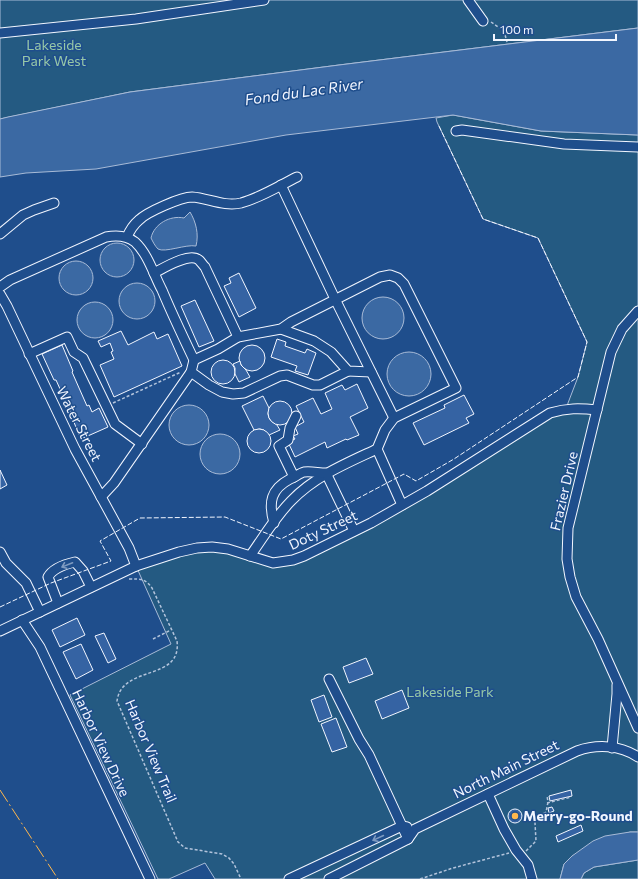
<svg xmlns="http://www.w3.org/2000/svg" width="638" height="879" font-family="Commissioner,sans-serif">
<rect width="100%" height="100%" fill="#1f4e8c"/>
<!-- green -->
<g fill="#245a82" stroke="#a8bbd7">
<polygon points="0,0 638,0 638,28 339,65 130,92 0,119"/>
<polygon points="453,115 541,131 638,135 638,832 630,832 572,856 564,864 560,879 215,879 205,863 169,879 158,879 70,695 171,644 136,566 197,548 283,562 371,523 540,419 567,409 568,403 578,377 587,342 538,238 483,219 437,122 436,118"/>
<polygon points="638,860 638,879 581,879 584,873 594,867"/>
</g>
<!-- water -->
<g fill="#3b69a3" stroke="#a8bbd7">
<polygon points="638,28 638,135 541,131 453,115 286,135 96,169 26,173 0,177 0,119 8,117 130,92 339,65"/>
<path d="M190,212C196,222 199,234 196,246C186,244 165,253 158,249C155,246 153,242 151,238C154,224 170,215 184,218Z"/>
<circle cx="117" cy="260" r="17"/>
<circle cx="76" cy="278" r="17"/>
<circle cx="137" cy="301" r="18"/>
<circle cx="383" cy="318" r="21"/>
<circle cx="95" cy="320" r="18"/>
<circle cx="409" cy="374" r="22"/>
<circle cx="189" cy="425" r="20"/>
<circle cx="220" cy="454" r="20"/>
<polygon points="630,832 638,832 638,860 594,867 584,873 581,879 560,879 564,864 572,856 593,841 605,836"/>
</g>
<!-- building -->
<g fill="#3563a3" stroke="#f2f6ff">
<polygon points="239,273 256,308 239,317 224,286 231,283 229,278"/>
<polygon points="195,300 214,341 199,347 181,306"/>
<polygon points="121,331 128,345 154,332 157,339 168,334 182,366 114,397 100,365 114,359 111,352 113,351 110,343 101,347 98,341"/>
<polygon points="277,339 286,342 285,346 305,353 307,349 316,353 308,375 295,371 297,366 271,357"/>
<polygon points="62,345 73,371 72,372 87,406 89,405 92,412 99,408 108,427 81,439 73,420 74,420 56,380 54,380 42,354"/>
<circle cx="252" cy="358" r="13"/>
<circle cx="223" cy="372" r="12"/>
<polygon points="240,361 241,365 246,370 250,377 239,382 235,374 235,368 233,364"/>
<polygon points="357,384 368,408 350,417 359,435 347,440 346,439 327,448 325,442 295,457 288,442 295,439 293,436 298,434 295,427 304,422 296,406 313,398 321,414 332,409 325,393 342,385 345,390"/>
<polygon points="464,395 474,414 466,418 469,423 424,445 413,423 445,408 444,405"/>
<polygon points="263,396 269,408 268,414 269,418 271,421 277,425 280,430 269,435 264,430 260,429 254,430 242,406"/>
<circle cx="280" cy="413" r="12"/>
<circle cx="259" cy="441" r="12"/>
<polygon points="0,470 7,485 0,489"/>
<polygon points="77,618 85,635 60,647 52,630"/>
<polygon points="104,633 116,659 108,663 95,636"/>
<polygon points="81,644 93,670 76,679 63,652"/>
<polygon points="366,658 373,674 349,683 343,667"/>
<polygon points="402,690 409,708 382,719 375,701"/>
<polygon points="324,695 332,717 319,722 311,700"/>
<polygon points="336,718 347,747 332,752 321,724"/>
<polygon points="571,790 572,796 550,801 549,796"/>
<polygon points="552,807 554,811 549,813 548,808"/>
<circle cx="515" cy="816" r="7"/>
<polygon points="581,825 583,831 558,842 556,836"/>
</g>
<g fill="none" stroke-linecap="round" stroke-linejoin="round">
<!-- minor casing -->
<g stroke="#f2f6ff" stroke-width="11">
<g id="minor">
<polyline points="468,0 483,21"/>
<polyline points="0,33 136,19 264,0"/>
<polyline points="456,131 462,130 564,144 638,147"/>
<polyline points="281,185 335,299 394,418"/>
<polyline points="0,234 23,215 34,210 54,203"/>
<path d="M127,237C130,230 133,225 139,220C147,212 181,197 192,197C208,198 224,207 241,203C260,198 279,186 297,177"/>
<path d="M154,273C164,268 189,252 199,260C201,262 203,265 205,267L238,337"/>
<path d="M0,287L10,280L106,237C116,235 126,235 135,242C148,254 154,275 162,290C172,314 183,337 194,360L191,372L114,483L101,497"/>
<polyline points="0,294 7,306 75,449 129,548 136,566"/>
<polyline points="638,311 622,329 611,352 568,528 567,559 570,577 576,597 598,639 638,728"/>
<polyline points="281,329 314,341 331,352 348,371 371,372"/>
<polyline points="29,354 67,337 74,352 83,358 115,424 142,444"/>
<path d="M194,360L218,349L238,337L281,329L291,322L380,277L390,275L398,278L404,284L456,388L394,418L385,430L377,449C347,463 315,476 291,501C275,517 263,538 250,556"/>
<polyline points="191,372 209,385 222,392 233,394 244,393 280,376 287,375 313,385 320,385 348,371"/>
<polyline points="377,449 402,505"/>
<polyline points="294,477 279,446 288,440 290,428 296,416"/>
<path d="M274,523C268,502 271,489 290,479C295,477 300,473 304,472C311,471 319,473 326,473L354,531"/>
<polyline points="0,552 6,563 26,583 40,612"/>
<path d="M58,603L48,577C53,568 66,564 75,562L83,571L91,587"/>
<polyline points="22,620 40,647 150,879"/>
<path d="M0,631L136,566L179,552L197,548L212,547L228,549L273,563L293,560L304,556L371,523L427,491L550,413C567,408 579,408 597,410"/>
<polyline points="329,679 359,739 369,755 408,839"/>
<polyline points="612,748 617,694 617,685"/>
<polyline points="488,794 504,829 516,850 528,865 532,879"/>
<polyline points="289,879 402,826 407,827"/>
<path d="M329,879L408,839L415,829L577,751C597,744 620,745 638,757"/>
</g>
</g>
<!-- path -->
<g stroke="#b3c4dc" stroke-width="1.5" stroke-dasharray="3 2" stroke-linecap="butt">
<polyline points="491,22 504,31 507,42"/>
<polyline points="113,403 181,372"/>
<path d="M129,579C140,579 145,578 152,588L177,641C182,682 122,664 117,701L178,842L185,848L222,854L229,858L234,864L241,879"/>
<polyline points="153,639 171,630"/>
<polyline points="547,803 571,797"/>
<polyline points="526,851 536,841 535,823 539,817 546,812 548,802 547,796"/>
<polyline points="420,879 453,868 509,853"/>
</g>
<!-- minor -->
<use href="#minor" stroke="#1f4e8c" stroke-width="9"/>
<!-- fence -->
<polyline stroke="#f2f6ff" stroke-width="1" stroke-dasharray="5 2" stroke-linecap="butt" points="0,607 51,583 111,561 100,541 140,518 225,517 281,539 404,474 416,481 454,459 578,377 587,342 538,238 483,219 439,126"/>
<!-- power -->
<polyline stroke="#ffb74d" stroke-width="1" stroke-dasharray="14 3 2 3" stroke-linecap="butt" points="0,790 58,879"/>
</g>
<!-- one-way arrows -->
<defs><path id="oneway-shaft" d="M-6 0H5M1.5-3L5.5 0L1.5 3" fill="none" stroke-width="1.6" stroke-linecap="round" stroke-linejoin="round"/></defs>
<g stroke="#7e9ac0">
<use href="#oneway-shaft" transform="translate(67 565) rotate(158)"/>
<use href="#oneway-shaft" transform="translate(378 838) rotate(155)"/>
</g>
<!-- markers -->
<circle fill="#ffb74d" stroke="#1f4e8c" stroke-width="1.5" cx="515" cy="816" r="4"/>
<g text-anchor="middle" stroke-width="3" stroke-linejoin="round" paint-order="stroke">
<!-- park labels -->
<g font-size="14" fill="#97c8a6" stroke="#1f4e8c">
<text x="54" y="50">Lakeside<tspan x="54" dy="16">Park West</tspan></text>
<text x="450" y="697">Lakeside Park</text>
</g>
<!-- street labels -->
<g font-size="14" fill="#f2f6ff" stroke="#1f4e8c">
<text transform="translate(79 424) rotate(63)" y="5">Water Street</text>
<text transform="translate(564 491) rotate(-77)" y="5">Frazier Drive</text>
<text transform="translate(323 530) rotate(-25)" y="5">Doty Street</text>
<text transform="translate(101 743) rotate(65)" y="5">Harbor View Drive</text>
<text transform="translate(151 751) rotate(67)" y="5">Harbor View Trail</text>
<text transform="translate(506 769) rotate(-26)" y="5">North Main Street</text>
</g>
<!-- poi labels -->
<g font-size="14" font-weight="bold" fill="#f2f6ff" stroke="#1f4e8c" text-anchor="start">
<text x="523" y="821">Merry-go-Round</text>
</g>
<!-- water labels -->
<g font-size="15" font-style="italic" fill="#f2f6ff" stroke="#1f4e8c">
<text transform="translate(304 92) rotate(-8)" y="5">Fond du Lac River</text>
</g>
</g>
<!-- scale -->
<path d="M494 34v6h122v-6" fill="none" stroke="#f2f6ff" stroke-width="2"/>
<text x="500" y="34" font-size="12" fill="#f2f6ff" stroke="#1f4e8c" stroke-width="3" paint-order="stroke">100 m</text>
</svg>
